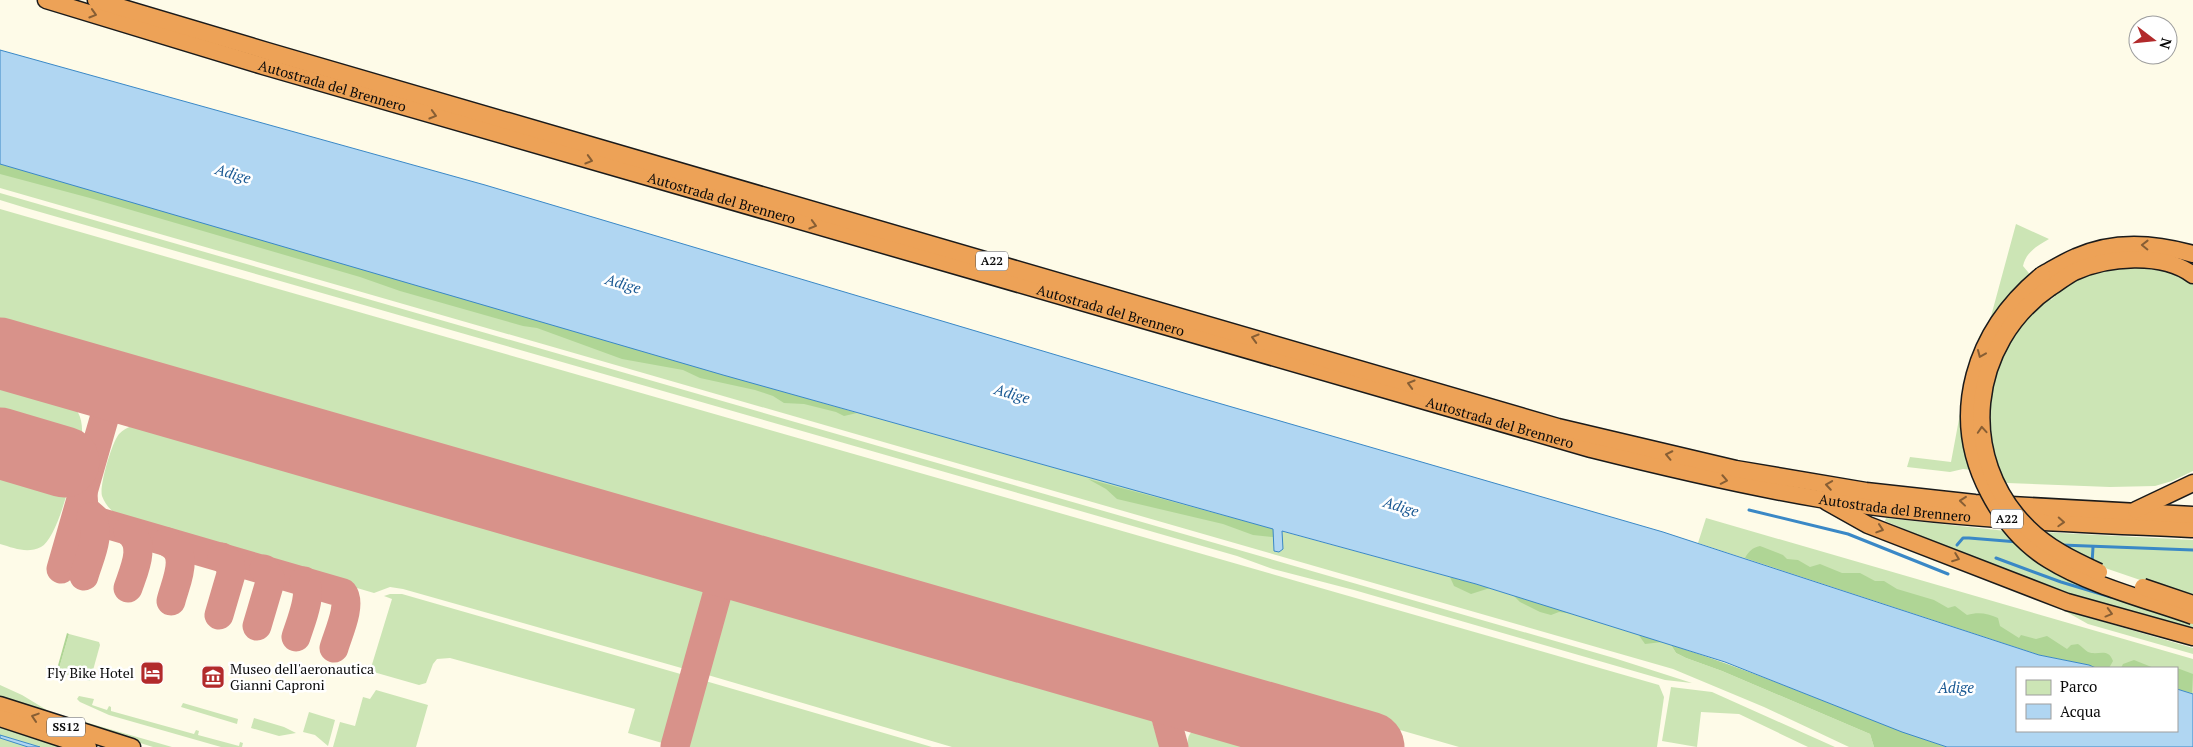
<svg xmlns="http://www.w3.org/2000/svg" width="2193" height="747" font-family="'PT Serif',serif">
<rect width="100%" height="100%" fill="#fefbe8"/>
<!-- green -->
<g fill="#cce5b5">
<polygon points="0,164 723,375 1274,529 1274,551 1279,552 1281,531 1476,584 1671,645 1676,653 1686,658 1722,671 1870,734 1874,747 1849,747 1764,707 1673,669 0,188"/>
<polygon points="0,193 1614,658 1692,683 1665,680 1354,590 1273,569 1237,556 26,208 0,200"/>
<polygon points="0,209 1659,685 1664,697 1657,747 1459,747 0,327"/>
<path d="M2016,224L2049,239C2037,246 2026,252 2023,266L2051,300L2071,279L2103,268L2152,264L2193,280V471L2172,481L2155,486L2110,487L2007,483L1992,472L1963,469L1950,472L1907,467L1910,457L1951,462L1968,371L1979,337L1990,320Z"/>
<path d="M0,380L65,398C78,408 83,418 82,435C76,458 60,537 41,547C27,554 14,548 0,544Z"/>
<path d="M147,423L714,584L692,671L403,589L390,587L374,593L122,519C114,513 106,507 102,496C99,486 112,442 119,434C127,426 137,424 147,423Z"/>
<polygon points="1706,518 2193,659 2193,694 2177,689 2177,668 2096,668 2011,645 1698,543"/>
<polygon points="1886,518 2006,531 2193,623 2193,632 2093,603 2025,579 1885,521"/>
<polygon points="2042,532 2193,540 2193,598 2105,568 2078,556"/>
<polygon points="724,588 1138,706 1152,721 1160,747 952,747 701,673"/>
<polygon points="390,594 402,594 691,677 689,683 686,683 669,745 628,733 635,709 450,658 437,659 433,664 426,683 419,685 370,671 392,599 384,596"/>
<polygon points="2063,610 2193,648 2193,654 2088,624"/>
<polygon points="69,634 99,642 100,645 90,681 58,672"/>
<polygon points="702,680 932,747 684,747"/>
<polygon points="0,685 22,695 50,712 172,747 153,747 0,699"/>
<polygon points="1671,687 1712,692 1835,747 1808,747 1739,714 1701,712 1697,747 1662,741"/>
<polygon points="376,690 428,705 416,747 333,747 340,722 355,726 363,697 370,699"/>
<polygon points="79,696 94,699 92,705 107,710 109,706 111,707 111,711 194,734 196,730 199,731 198,735 239,746 240,742 243,743 242,747 221,747 109,715 80,702 77,699"/>
<polygon points="183,703 238,719 237,724 181,707"/>
<polygon points="309,712 335,720 328,746 315,735 303,732"/>
<polygon points="254,718 284,727 296,733 279,736 251,728"/>
<path d="M1202,725H1208L1284,747H1188C1186,735 1192,729 1202,725Z"/>
<polygon points="0,726 69,747 40,747 0,735"/>
<polygon points="0,738 29,747 0,747"/>
</g>
<!-- forest -->
<g fill="#afd595">
<polygon points="0,164 119,198 857,413 844,416 836,412 804,404 784,403 773,396 755,390 700,378 683,370 622,359 537,328 523,326 400,291 360,277 90,198 0,174"/>
<polygon points="1088,479 1274,529 1273,537 1253,535 1223,524 1117,499 1106,489"/>
<path d="M1760,546L1783,555L1787,559L1798,560L1810,567L1820,564L1842,573H1860L1875,581H1884L1897,589L1934,600L1948,608L1955,606L1967,615C1978,612 1987,613 1998,618L2000,626L2019,638L2021,635L2036,639L2047,636L2067,649L2071,645L2078,644C2081,646 2085,650 2088,652C2098,656 2108,647 2113,661L2109,668H2096L2089,665L2039,655L1745,558C1749,551 1752,548 1760,546Z"/>
<polygon points="1450,577 1490,588 1471,594 1454,586"/>
<polygon points="1513,595 1574,614 1559,612 1551,615 1540,612 1520,602"/>
<polygon points="67,633 69,634 58,672 45,669 46,666 57,669"/>
<polygon points="1638,634 1662,642 1645,644"/>
<path d="M1671,645C1765,674 1854,716 1947,747H1874L1870,734L1722,671L1686,658L1676,653Z"/>
<polygon points="2134,660 2154,668 2121,668 2123,664"/>
<polygon points="2177,668 2193,674 2192,693 2177,689"/>
</g>
<!-- water -->
<g fill="#b0d6f2" stroke="#3a88c6">
<polygon points="0,50 485,185 1194,396 1663,532 2039,655 2089,665 2096,668 2017,668 2017,731 2177,731 2177,689 2193,694 2193,747 1947,747 1902,732 1725,662 1476,584 1282,531 1283,549 1279,552 1274,551 1273,529 723,375 0,164"/>
<polygon points="0,735 40,747 28,747 0,738"/>
</g>
<g fill="none" stroke-linecap="round" stroke-linejoin="round">
<!-- stream -->
<g stroke="#3a88c6" stroke-width="3">
<polyline points="1749,510 1848,534 1948,574"/>
<polyline points="1957,545 1963,538 1969,538 2018,542"/>
<polyline points="2061,545 2193,550"/>
<polyline points="1996,558 2061,582 2111,597"/>
<polyline points="2092,564 2093,547"/>
</g>
<!-- taxiway -->
<g stroke="#d8928a" stroke-width="29">
<polyline points="108,405 120,393 133,392"/>
<path d="M83,494L84,509L99,522L343,593C352,604 338,634 334,648"/>
<path d="M128,531C147,544 134,570 128,588"/>
<path d="M167,542C191,553 176,581 171,601"/>
<path d="M61,569L108,405C107,384 91,380 74,375"/>
<path d="M84,576C89,558 102,534 91,517"/>
<polyline points="219,615 231,574 230,563 222,557"/>
<polyline points="257,626 270,582 270,577 264,569"/>
<path d="M296,637C300,624 314,591 304,581"/>
<polyline points="1134,679 1154,689 1160,696 1174,747"/>
<polyline points="675,746 726,562"/>
</g>
<!-- runway -->
<g stroke="#d8928a" stroke-width="71">
<polyline points="0,353 1369,747"/>
<polyline points="0,443 64,462"/>
</g>
<!-- highway casing -->
<g stroke="#1b1b1b" stroke-width="19">
<g id="highway">
<path id="s1" d="M46,0L263,66L1591,449C1667,468 1743,486 1820,499C1943,519 2069,524 2193,529"/>
<polyline points="96,0 267,51 1558,427 1736,469 1866,491 1975,503 2193,515"/>
<path d="M2042,275C2053,269 2064,262 2076,257C2113,240 2155,243 2193,254"/>
<path d="M2051,287C2058,283 2066,276 2074,272C2107,257 2162,252 2193,275"/>
<polyline points="1827,502 1868,525 2067,602 2193,637"/>
<polyline points="2136,510 2193,483"/>
<polyline points="0,705 132,747"/>
<polyline points="0,718 88,747"/>
</g>
</g>
<!-- highway -->
<use href="#highway" stroke="#eda257" stroke-width="16"/>
<!-- highway-bridge casing -->
<g stroke="#1b1b1b" stroke-width="19" stroke-linecap="butt">
<g id="highway-bridge">
<path d="M2042,275C1975,330 1947,414 1989,493C2003,520 2023,544 2049,560C2089,585 2148,600 2193,616"/>
<path d="M2051,287C1969,343 1957,458 2028,528C2048,548 2073,560 2099,572"/>
<polyline points="2143,587 2193,604"/>
</g>
</g>
<!-- highway-bridge -->
<use href="#highway-bridge" stroke="#eda257" stroke-width="16"/>
</g>
<!-- one-way arrows -->
<defs><path id="oneway-chevron" d="M-2-3.5L2.5 0L-2 3.5" fill="none" stroke-width="1.6" stroke-linecap="round" stroke-linejoin="round" transform="scale(1.25)"/></defs>
<g stroke="#875e34">
<use href="#oneway-chevron" transform="translate(93 14) rotate(17)"/>
<use href="#oneway-chevron" transform="translate(433 115) rotate(16)"/>
<use href="#oneway-chevron" transform="translate(589 160) rotate(16)"/>
<use href="#oneway-chevron" transform="translate(813 225) rotate(16)"/>
<use href="#oneway-chevron" transform="translate(2145 245) rotate(-179)"/>
<use href="#oneway-chevron" transform="translate(1255 338) rotate(-164)"/>
<use href="#oneway-chevron" transform="translate(1981 354) rotate(113)"/>
<use href="#oneway-chevron" transform="translate(1411 384) rotate(-164)"/>
<use href="#oneway-chevron" transform="translate(1982 430) rotate(-94)"/>
<use href="#oneway-chevron" transform="translate(1669 455) rotate(-168)"/>
<use href="#oneway-chevron" transform="translate(1724 480) rotate(11)"/>
<use href="#oneway-chevron" transform="translate(1829 485) rotate(-171)"/>
<use href="#oneway-chevron" transform="translate(1963 501) rotate(-174)"/>
<use href="#oneway-chevron" transform="translate(2061 522) rotate(3)"/>
<use href="#oneway-chevron" transform="translate(1880 529) rotate(18)"/>
<use href="#oneway-chevron" transform="translate(1956 558) rotate(21)"/>
<use href="#oneway-chevron" transform="translate(2109 613) rotate(15)"/>
<use href="#oneway-chevron" transform="translate(35 717) rotate(-162)"/>
</g>
<!-- icons -->
<defs>
<g id="hotel-square" transform="scale(1.25)"><rect x="-9" y="-9" width="18" height="18" rx="4" fill="#b22a2b" stroke="#fff"/><path d="M-6-4.5h1.5V1H6V5H4.5V3h-9V5H-6ZM-4 0a1.8 1.8 0 1 1 3.6 0ZM.5 0V-2.5h3Q6-2.5 6 0Z" fill="#fff"/></g>
<g id="museum-square" transform="scale(1.25)"><rect x="-9" y="-9" width="18" height="18" rx="4" fill="#b22a2b" stroke="#fff"/><path d="M0-6L6-3V-2H-6V-3ZM-5-1h2V3h-2ZM-1-1h2V3h-2ZM3-1h2V3H3ZM-6 4H6V6H-6Z" fill="#fff"/></g>
</defs>
<g fill-rule="evenodd">
<use href="#hotel-square" x="152" y="673"/>
<use href="#museum-square" x="213" y="677"/>
</g>
<g text-anchor="middle" stroke-width="5" stroke-linejoin="round" paint-order="stroke">
<!-- shield labels -->
<g fill="#fff" stroke="#545454" stroke-width="1">
<rect x="976" y="251.5" width="32" height="19" rx="4"/>
<rect x="1991" y="509.5" width="32" height="19" rx="4"/>
<rect x="47" y="717.5" width="38" height="19" rx="4"/>
</g>
<g font-size="12" font-weight="bold" fill="#0a0a0a">
<text x="992" y="265">A22</text>
<text x="2007" y="523">A22</text>
<text x="66" y="731">SS12</text>
</g>
<!-- street labels -->
<g font-size="14" fill="#0a0a0a" stroke="#fff">
<text dy="5" stroke="none"><textPath href="#s1" startOffset="299">Autostrada del Brennero</textPath></text>
<text dy="5" stroke="none"><textPath href="#s1" startOffset="704">Autostrada del Brennero</textPath></text>
<text dy="5" stroke="none"><textPath href="#s1" startOffset="1109">Autostrada del Brennero</textPath></text>
<text dy="5" stroke="none"><textPath href="#s1" startOffset="1514">Autostrada del Brennero</textPath></text>
<text dy="5" stroke="none"><textPath href="#s1" startOffset="1919">Autostrada del Brennero</textPath></text>
</g>
<!-- poi labels -->
<g font-size="14" fill="#0a0a0a" stroke="#fff" text-anchor="start">
<text x="230" y="674">Museo dell'aeronautica<tspan x="230" dy="16">Gianni Caproni</tspan></text>
<text x="134" y="678" text-anchor="end">Fly Bike Hotel</text>
</g>
<!-- water labels -->
<g font-size="15" font-style="italic" fill="#1b5a94" stroke="#fff">
<text transform="translate(233 174) rotate(16)" y="5">Adige</text>
<text transform="translate(623 284) rotate(16)" y="5">Adige</text>
<text transform="translate(1012 394) rotate(16)" y="5">Adige</text>
<text transform="translate(1401 507) rotate(17)" y="5">Adige</text>
<text x="1956" y="693">Adige</text>
</g>
</g>
<!-- legend -->
<rect x="2016" y="667" width="162" height="65" fill="#ffffff" stroke="#9d9d9d"/>
<rect x="2026" y="680" width="25" height="15" fill="#cce5b5" stroke="#9d9d9d"/>
<text x="2060" y="692" font-size="15" fill="#0a0a0a">Parco</text>
<rect x="2026" y="704" width="25" height="15" fill="#b0d6f2" stroke="#9d9d9d"/>
<text x="2060" y="717" font-size="15" fill="#0a0a0a">Acqua</text>
<!-- north arrow -->
<g transform="translate(2153 40) rotate(106)"><circle r="24" fill="#ffffff" stroke="#9d9d9d"/>
<path d="M0-4L9 19L0 12L-9 19Z" fill="#b22a2b"/>
<text y="-8" font-size="14" font-weight="bold" text-anchor="middle" fill="#0a0a0a">N</text>
</g>
</svg>
